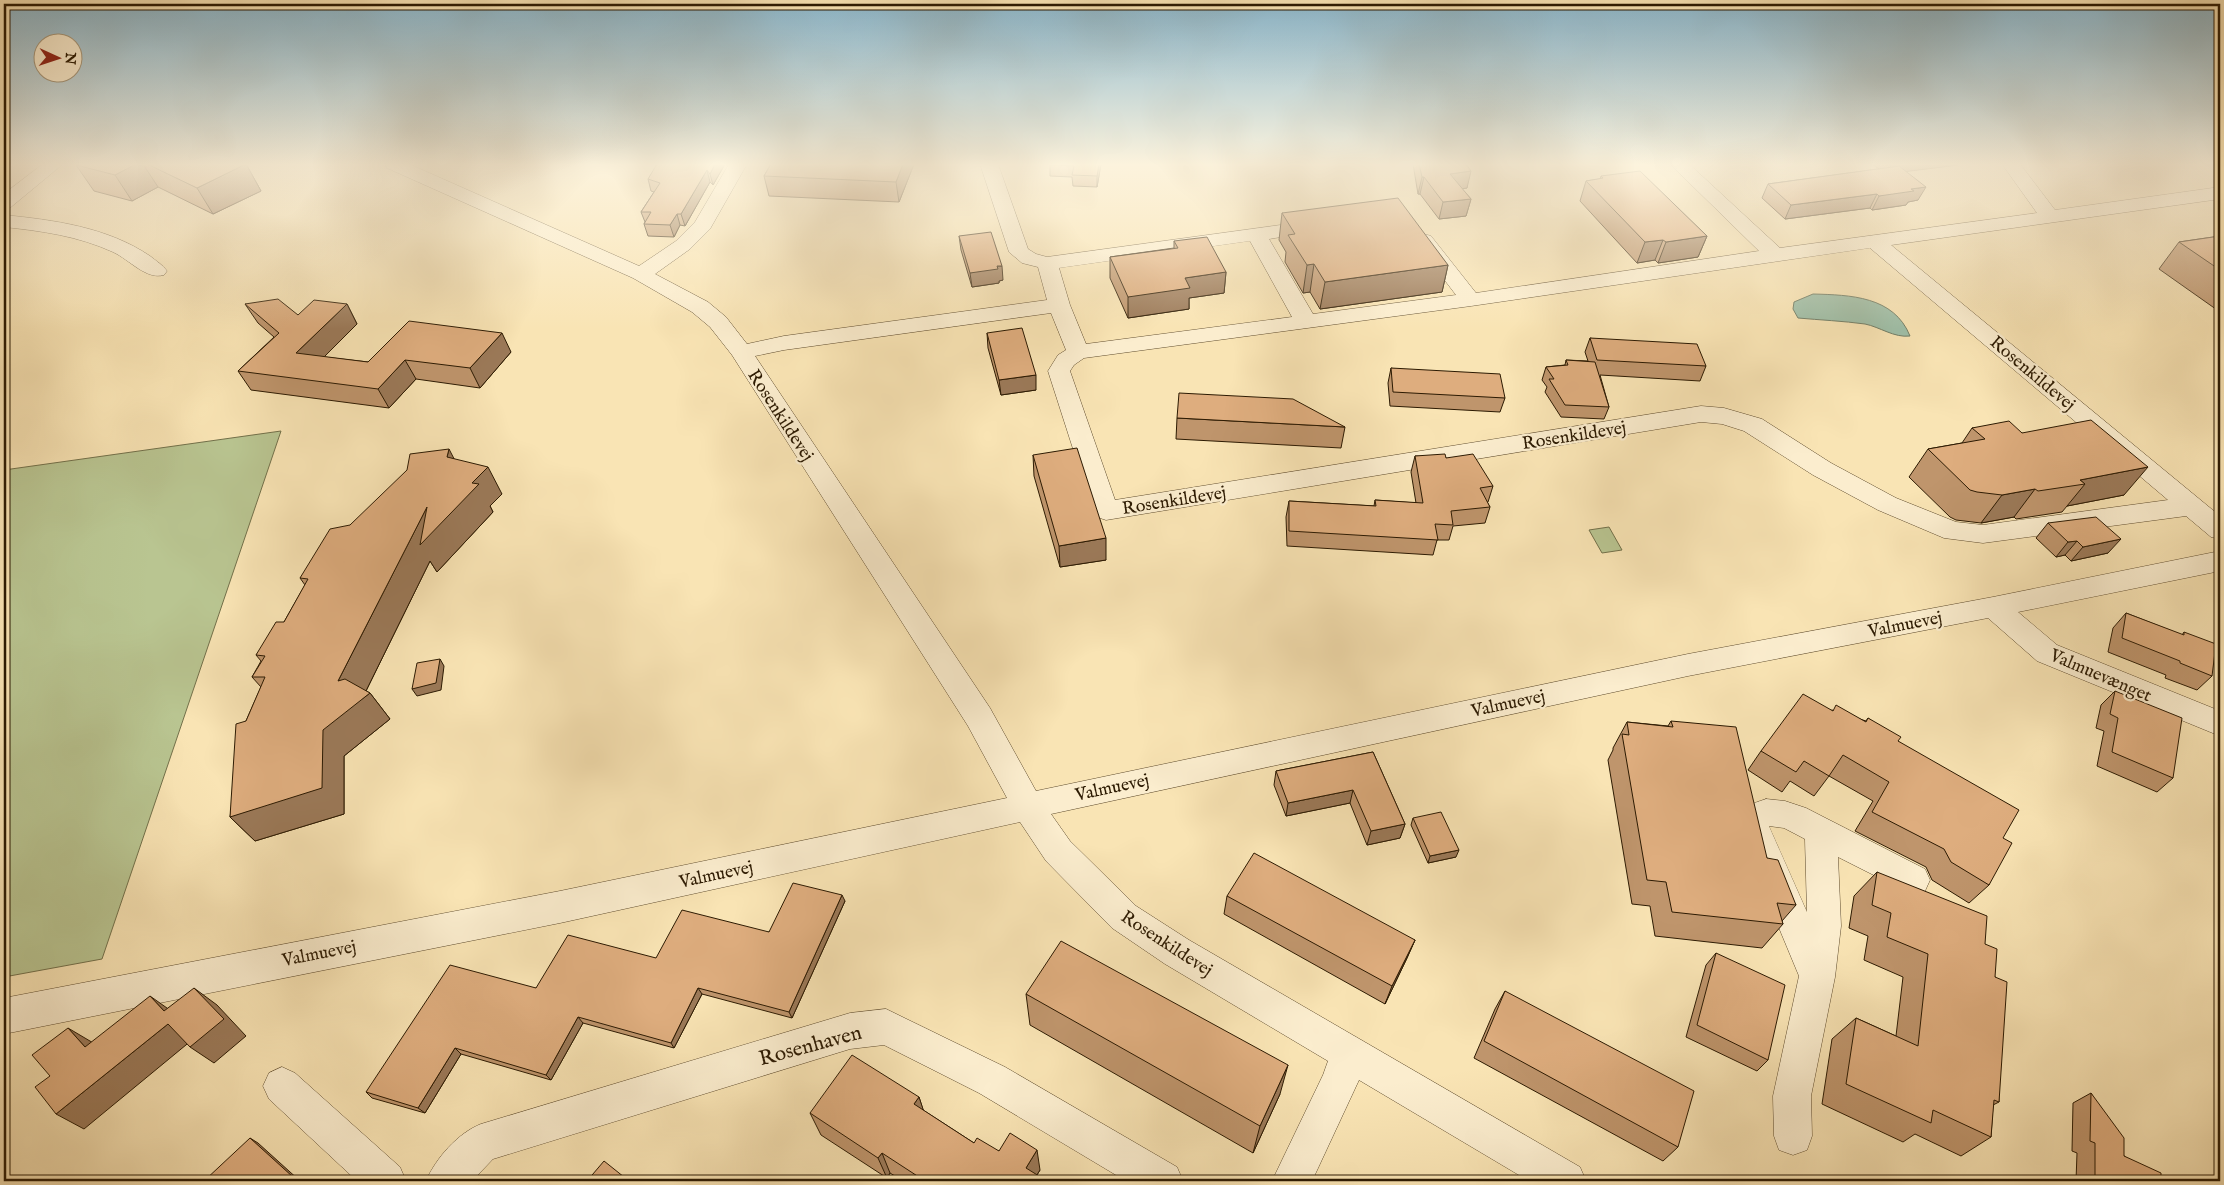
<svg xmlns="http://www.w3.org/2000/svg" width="2224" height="1185" font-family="'IM FELL English',serif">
<rect width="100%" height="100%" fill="#f9e4b4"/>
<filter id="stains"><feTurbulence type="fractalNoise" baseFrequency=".004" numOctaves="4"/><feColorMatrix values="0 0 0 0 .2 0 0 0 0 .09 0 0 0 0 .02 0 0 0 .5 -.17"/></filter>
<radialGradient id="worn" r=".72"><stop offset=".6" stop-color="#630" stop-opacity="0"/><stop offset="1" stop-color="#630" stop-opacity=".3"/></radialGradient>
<!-- green -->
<g fill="#b9c591" stroke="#72704a">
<polygon points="281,431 102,959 4,977 4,470"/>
<polygon points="1609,527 1622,550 1602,553 1589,530"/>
</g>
<!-- water -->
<path fill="#9fbfa8" stroke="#717d66" d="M1813,294C1850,295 1894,296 1910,336C1894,338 1880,327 1865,324C1843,321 1820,320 1798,318L1793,309L1794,302Z"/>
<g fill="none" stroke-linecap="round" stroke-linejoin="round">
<!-- minor casing -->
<g stroke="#5f4c2e" stroke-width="1">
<g id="minor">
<polygon points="43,164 63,164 11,207 4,209 4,194"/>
<path d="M385,164H409L639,266L676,241L695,222L729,164H747L710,229L690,249L655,274L708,302L726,317L747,344L784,336L1047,300L1038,267L1022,263L1009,252L980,164H998L1028,249L1036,254L1047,257L1317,220L1324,222L1327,226L1324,230L1269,239L1313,314L1456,295L1414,240L1417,236L1424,234L1431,236L1476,293L1759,251L1670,164H1689L1780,248L2037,213L2002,164H2020L2055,210L2220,187V199L1891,245L2220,516V539L2211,537L2186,516L1983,543L1944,538L1878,510L1813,475L1744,431L1722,424L1701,422L1106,520L1097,517L1093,511L1048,371L1058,355L1066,350L1051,313L784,350L755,356L990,708L1036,791L1688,654L1993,597L2220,551V571L2018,612L2057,645L2220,711V736L2037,661L1988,618L1688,676L1051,814L1070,841L1136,906L1189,940L1580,1167L1586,1181H1529L1359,1080L1312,1181H1272L1323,1075L1328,1061L1165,964L1112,928L1046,861L1020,822L560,923L4,1034V998L560,891L1007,798L968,726L732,355L710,327L692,312L633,278L387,168ZM1250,241L1292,317L1086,344L1070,305L1059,268ZM1870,248L2168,500L1983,525L1956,522L1896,498L1831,463L1762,419L1724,408L1701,406L1115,500L1070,371L1074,365L1084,358L1471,306Z"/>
<path d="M4,215C54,220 107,227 150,256C156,261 163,265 167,271L164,275C146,280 130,260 113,252C78,236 42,231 4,227Z"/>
<path d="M1766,799L1785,801L1806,808L1925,869L1930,880L1925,891L1913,895L1838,857L1841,926L1835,977L1811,1096L1812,1136L1807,1150L1793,1155L1779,1150L1774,1136L1773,1096L1799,976L1735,822C1742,807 1751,804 1766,799ZM1769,826L1784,828L1805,839L1807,912Z"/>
<path d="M886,1009L1005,1067L1177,1167L1183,1181H1126L979,1093L884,1045L850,1049L493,1159L472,1181H426C436,1158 458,1133 481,1124L850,1013Z"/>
<polygon points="282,1067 295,1073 400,1167 406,1181 357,1181 269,1099 263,1086 269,1073"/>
</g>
</g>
<!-- minor -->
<use href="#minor" fill="#fbedce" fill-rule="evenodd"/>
</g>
<!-- wall -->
<g fill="#bf956c" stroke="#2c1a02">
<polygon points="78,164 246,164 261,191 213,214 158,187 132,201 94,191 76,165"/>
<polygon points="725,164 713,185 710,182 685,226 680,225 674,237 648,236 644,224 645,222 641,212 654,192 651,191 648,179"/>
<polygon points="771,164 914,164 899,202 769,196 764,176"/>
<polygon points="1101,164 1097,187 1073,186 1072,177 1050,176 1050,165"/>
<polygon points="1413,164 1466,164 1467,188 1462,189 1471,199 1466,216 1439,219 1420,194 1418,194"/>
<polygon points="1872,164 1959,164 1958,165 1906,171 1918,200 1908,202 1906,205 1872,210 1870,208 1785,219 1762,198 1768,184 1879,169"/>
<polygon points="1601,176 1707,236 1698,257 1658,263 1655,260 1637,263 1580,201 1586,181 1600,179"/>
<polygon points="1282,213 1448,265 1442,292 1320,309 1310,292 1303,293 1285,262 1286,252 1279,240"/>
<polygon points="959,236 1003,280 999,281 999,283 972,287 961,250"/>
<polygon points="2220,236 2220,312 2159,269 2179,242"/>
<polygon points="1174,241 1226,272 1224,293 1189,298 1189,309 1128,318 1110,278 1110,257 1174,248"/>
<polygon points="245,304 298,315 347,304 357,324 324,357 368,362 511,352 480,388 416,379 389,408 251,390 238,371 274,337 258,323"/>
<polygon points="987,333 1036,390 1001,395 988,348"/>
<polygon points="1590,338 1706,366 1700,381 1600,375 1609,407 1604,419 1561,417 1545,392 1547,387 1542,380 1546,367 1565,365 1566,360 1588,361 1585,352"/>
<polygon points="1391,368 1505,398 1500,412 1390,406 1388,383"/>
<polygon points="1177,418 1345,427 1341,448 1176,439"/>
<polygon points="1972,428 2022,433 2124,495 2067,506 2062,512 2016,519 2014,517 1981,523 1956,520 1950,517 1909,477 1928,449 1962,443"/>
<polygon points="1033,455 1106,560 1060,567 1034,476"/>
<polygon points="1415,456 1446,458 1493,486 1488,502 1487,502 1490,507 1485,523 1453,526 1449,540 1437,540 1433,555 1287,546 1286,517 1289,501 1374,506 1375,500 1416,503 1411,472"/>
<polygon points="454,459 502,494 490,506 493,512 437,572 430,561 366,691 370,693 390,719 344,756 344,814 255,841 230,817 246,721 261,687 252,677 261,661 256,655 284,622 305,585 300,578 350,525"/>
<polygon points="2048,523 2108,553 2071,561 2065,555 2056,557 2036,538"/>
<polygon points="2126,613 2182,635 2184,632 2212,676 2197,690 2165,678 2166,675 2108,652 2113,628"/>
<polygon points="2115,691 2173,778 2157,792 2097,766 2104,731 2096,728 2101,705"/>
<polygon points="1832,710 1866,721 1868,718 1898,741 2003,838 1989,885 1969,903 1932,880 1926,867 1855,831 1873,801 1829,776 1814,796 1790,781 1782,792 1748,770 1761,751"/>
<polygon points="1671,721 1767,858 1796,905 1782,921 1783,924 1762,948 1655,936 1650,906 1632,904 1608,760 1613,750 1613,748 1627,722 1668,726"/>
<polygon points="1373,752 1405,824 1400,838 1367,845 1350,803 1286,816 1274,785 1276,771"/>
<polygon points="1413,818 1456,857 1428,863 1411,825"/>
<polygon points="1877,872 1985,944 1995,977 1999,1102 1993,1105 1991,1137 1961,1156 1915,1134 1903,1142 1822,1104 1832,1039 1856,1018 1896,1036 1903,977 1864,960 1868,936 1849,928 1854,896"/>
<polygon points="1227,896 1415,940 1407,958 1385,1004 1224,914"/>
<polygon points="845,901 792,1018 702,994 674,1048 583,1023 551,1080 461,1054 425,1113 372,1098 366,1092 536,988 769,932"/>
<polygon points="1716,953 1768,1060 1757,1071 1686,1037 1706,965"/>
<polygon points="1505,991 1678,1147 1663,1161 1474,1058 1495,1009"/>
<polygon points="1026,994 1280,1094 1253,1153 1030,1025"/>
<polygon points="2091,1093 2124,1156 2161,1181 2076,1181 2077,1153 2072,1151 2073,1103"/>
<polygon points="919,1097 923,1110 974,1143 999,1151 1040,1170 1037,1175 1047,1181 903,1181 890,1173 887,1178 821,1135 810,1113"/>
</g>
<!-- shaded-wall -->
<g fill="#9b7958" stroke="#2c1a02">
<polygon points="136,164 143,164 158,187 132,201 115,175"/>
<polygon points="246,164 261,191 213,214 197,188"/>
<polygon points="715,164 725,164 713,185 710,174"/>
<polygon points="903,164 914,164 899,202 896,182"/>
<polygon points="1099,164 1101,164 1097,187 1097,176"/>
<polygon points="1892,164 1959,164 1958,165 1886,174"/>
<polygon points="707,170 710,182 685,226 681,214"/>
<polygon points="1471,171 1467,188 1446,191 1450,174"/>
<polygon points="1422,177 1424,177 1420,194 1418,194"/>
<polygon points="1926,187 1918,200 1908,202 1906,205 1872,210 1879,196 1911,189"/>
<polygon points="1877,194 1870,208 1785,219 1791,205"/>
<polygon points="1471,199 1466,216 1439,219 1443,202"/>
<polygon points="677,214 680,225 674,237 670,225"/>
<polygon points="1707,236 1698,257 1658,263 1666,242"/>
<polygon points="1663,240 1655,260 1637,263 1645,242"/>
<polygon points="1314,264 1310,292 1303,293 1307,265"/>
<polygon points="1448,265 1442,292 1320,309 1325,282"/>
<polygon points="997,266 1002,266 1003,280 999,281 999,283 972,287 970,273"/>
<polygon points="1226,272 1224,293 1189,298 1189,309 1128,318 1128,297 1185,278"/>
<polygon points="347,304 357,324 308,373 296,353"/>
<polygon points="502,333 511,352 480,388 470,368"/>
<polygon points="405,360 416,379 389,408 378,389"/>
<polygon points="1036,375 1036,390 1001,395 999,380"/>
<polygon points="449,449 463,476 447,457"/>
<polygon points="488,467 502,494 490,506 493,512 437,572 430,561 362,699 370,693 390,719 344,756 344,814 255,841 230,817 323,730 338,681 427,507 472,483"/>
<polygon points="2148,467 2124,495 2067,506 2085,484 2080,480"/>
<polygon points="2035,489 2014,517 1981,523 2002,495"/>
<polygon points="1106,538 1106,560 1060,567 1059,546"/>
<polygon points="2121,539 2108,553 2071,561 2083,547"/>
<polygon points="2077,541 2065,555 2056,557 2068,542"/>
<polygon points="440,659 444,666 441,690 417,696 412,689"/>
<polygon points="1353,790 1350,803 1286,816 1288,803"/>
<polygon points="1405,824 1400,838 1367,845 1371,831"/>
<polygon points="1459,850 1456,857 1428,863 1430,856"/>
<polygon points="842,895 845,901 792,1018 789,1012"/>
<polygon points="1415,940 1407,958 1385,1004 1392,986"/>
<polygon points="194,988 217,1005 246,1036 214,1063 190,1047"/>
<polygon points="698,988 702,994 674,1048 671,1043"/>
<polygon points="150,996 174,1013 164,1011"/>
<polygon points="578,1017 583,1023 551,1080 546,1075"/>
<polygon points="168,1024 192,1040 84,1129 56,1114"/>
<polygon points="68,1028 95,1044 85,1047"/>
<polygon points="455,1048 461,1054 425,1113 418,1108"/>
<polygon points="1288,1065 1280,1094 1253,1153 1260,1126"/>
<polygon points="919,1097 926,1118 914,1104"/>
<polygon points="250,1138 258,1143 300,1181 288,1181"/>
<polygon points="1037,1150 1040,1170 1033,1181 1026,1168"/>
<polygon points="882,1153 890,1173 887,1178 878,1158"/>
</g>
<!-- building -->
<g fill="#dead7e" stroke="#2c1a02">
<polygon points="78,164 136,164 115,175 76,165"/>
<polygon points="147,164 246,164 197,188"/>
<polygon points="657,164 715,164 710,174 707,170 681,214 677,214 670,225 644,224 651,212 641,212 660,183 648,179"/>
<polygon points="771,164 903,164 896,182 764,176"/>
<polygon points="1050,164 1099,164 1097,176 1072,175 1074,166 1050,165"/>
<polygon points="1419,164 1466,164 1471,171 1450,174 1471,199 1443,202 1424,177 1422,177"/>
<polygon points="1899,166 1926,187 1911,189 1914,191 1879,196 1877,194 1791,205 1768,184"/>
<polygon points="1640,171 1707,236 1666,242 1663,240 1645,242 1586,181 1603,178 1601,176"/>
<polygon points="1398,198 1448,265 1325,282 1314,264 1307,265 1288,235 1295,234 1282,213"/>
<polygon points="991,232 1002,266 997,266 998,269 970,273 959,236"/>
<polygon points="2220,236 2220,270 2179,242"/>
<polygon points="1207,237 1226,272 1185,278 1190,288 1128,297 1110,257 1178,248 1174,241"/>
<polygon points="278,299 298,315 314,300 347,304 296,353 368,362 409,321 502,333 470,368 405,360 378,389 238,371 279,333 245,304"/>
<polygon points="1022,328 1036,375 999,380 987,333"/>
<polygon points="1590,338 1697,344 1706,366 1597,360"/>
<polygon points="1566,360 1595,362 1609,407 1565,405 1549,379 1554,379 1546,367 1568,365"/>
<polygon points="1391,368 1500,374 1505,398 1393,392"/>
<polygon points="1179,393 1293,399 1345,427 1177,418"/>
<polygon points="2091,420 2148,467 2080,480 2085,484 2038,491 2035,489 2002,495 1977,492 1970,490 1928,449 1985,439 1972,428 2009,421 2022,433"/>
<polygon points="1077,448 1106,538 1059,546 1033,455"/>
<polygon points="449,449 447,457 488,467 472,483 479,484 420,545 427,507 338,681 345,679 370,693 323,730 322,788 230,817 236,724 246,721 265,677 252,677 265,656 256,655 276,622 284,622 308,579 300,578 330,529 350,525 407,470 410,454"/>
<polygon points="1445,454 1446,458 1473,454 1493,486 1480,488 1490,507 1451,511 1453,525 1435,524 1438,540 1289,531 1289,501 1376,506 1375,500 1423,503 1415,456"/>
<polygon points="2096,517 2121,539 2083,547 2077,541 2068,542 2048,523"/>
<polygon points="2126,613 2184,635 2184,632 2216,644 2212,676 2180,663 2180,661 2122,638"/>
<polygon points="440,659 436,683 412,689 417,663"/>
<polygon points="2115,691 2182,718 2173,778 2112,752 2118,718 2110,714"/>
<polygon points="1803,694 1833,711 1836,705 1866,722 1868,718 1901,737 1898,741 2019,810 2003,838 2012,843 1989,885 1951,862 1944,849 1872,812 1889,782 1843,755 1829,776 1804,761 1796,772 1761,751"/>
<polygon points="1671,721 1736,727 1767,858 1778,860 1796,905 1777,903 1783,924 1672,912 1666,882 1647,880 1622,734 1629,735 1627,722 1673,727"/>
<polygon points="1373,752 1405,824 1371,831 1353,790 1288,803 1276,771"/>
<polygon points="1441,812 1459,850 1430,856 1413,818"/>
<polygon points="1254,853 1415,940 1392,986 1227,896"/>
<polygon points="1877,872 1987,916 1985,944 1997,949 1995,977 2007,982 1999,1102 1994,1100 1991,1137 1933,1110 1931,1123 1846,1084 1856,1018 1918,1046 1928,954 1887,937 1891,913 1872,905"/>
<polygon points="793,883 842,895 789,1012 698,988 671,1043 578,1017 546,1075 455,1048 418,1108 366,1092 450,965 536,988 568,935 656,958 682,910 769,932"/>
<polygon points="1061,941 1288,1065 1260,1126 1026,994"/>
<polygon points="1716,953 1785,985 1768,1060 1697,1025"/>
<polygon points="194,988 224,1019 190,1047 168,1024 56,1114 35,1087 50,1076 32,1055 68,1028 85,1047 150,996 164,1011"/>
<polygon points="1505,991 1694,1091 1678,1147 1484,1041"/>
<polygon points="852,1055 919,1097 914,1104 974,1143 977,1138 999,1151 1010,1133 1037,1150 1026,1168 1047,1181 925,1181 882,1153 878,1158 810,1113"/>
<polygon points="2091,1093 2124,1138 2124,1156 2161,1173 2161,1181 2095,1181 2095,1143 2090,1141"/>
<polygon points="250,1138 293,1177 288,1181 204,1181"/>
<polygon points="604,1161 629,1181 587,1181"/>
</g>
<!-- sky -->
<linearGradient id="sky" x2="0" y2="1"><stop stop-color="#8bb8ce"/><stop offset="0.5" stop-color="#fcf3dd"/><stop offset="1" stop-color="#fcf3dd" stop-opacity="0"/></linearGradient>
<rect width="2224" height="329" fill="url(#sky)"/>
<g text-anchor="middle" stroke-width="4.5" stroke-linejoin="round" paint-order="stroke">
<!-- street labels -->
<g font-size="18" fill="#2c1a02" stroke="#fbedce">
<text transform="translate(2033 373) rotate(40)" y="6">Rosenkildevej</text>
<text transform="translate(781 415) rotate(57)" y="6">Rosenkildevej</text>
<text transform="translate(1574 435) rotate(-9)" y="6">Rosenkildevej</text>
<text transform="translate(1174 500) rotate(-9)" y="6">Rosenkildevej</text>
<text transform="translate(1905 624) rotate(-11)" y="6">Valmuevej</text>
<text transform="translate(2101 675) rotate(23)" y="6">Valmuevænget</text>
<text transform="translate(1508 703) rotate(-12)" y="6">Valmuevej</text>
<text transform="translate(1112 787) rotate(-12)" y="6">Valmuevej</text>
<text transform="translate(716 874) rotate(-12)" y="6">Valmuevej</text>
<text transform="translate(1167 943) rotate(33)" y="6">Rosenkildevej</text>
<text transform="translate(319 953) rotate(-11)" y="6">Valmuevej</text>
</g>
<!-- near-street labels -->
<g font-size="21" fill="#2c1a02" stroke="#fbedce">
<text transform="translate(810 1045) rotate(-15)" y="7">Rosenhaven</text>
</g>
</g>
<!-- margin -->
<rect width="2224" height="1185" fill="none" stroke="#f9e4b4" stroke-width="20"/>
<rect x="5" y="5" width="2214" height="1175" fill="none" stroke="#2c1a02" stroke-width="2.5"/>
<rect x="10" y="10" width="2204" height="1165" fill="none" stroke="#2c1a02"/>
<!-- north arrow -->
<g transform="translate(58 58) rotate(93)"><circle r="24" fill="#fbedce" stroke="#a8997c"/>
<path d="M0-4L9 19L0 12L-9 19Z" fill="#8f2418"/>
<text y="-8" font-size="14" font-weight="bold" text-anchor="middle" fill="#2c1a02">N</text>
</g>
<rect width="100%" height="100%" filter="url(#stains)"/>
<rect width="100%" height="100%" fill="url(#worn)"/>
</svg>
